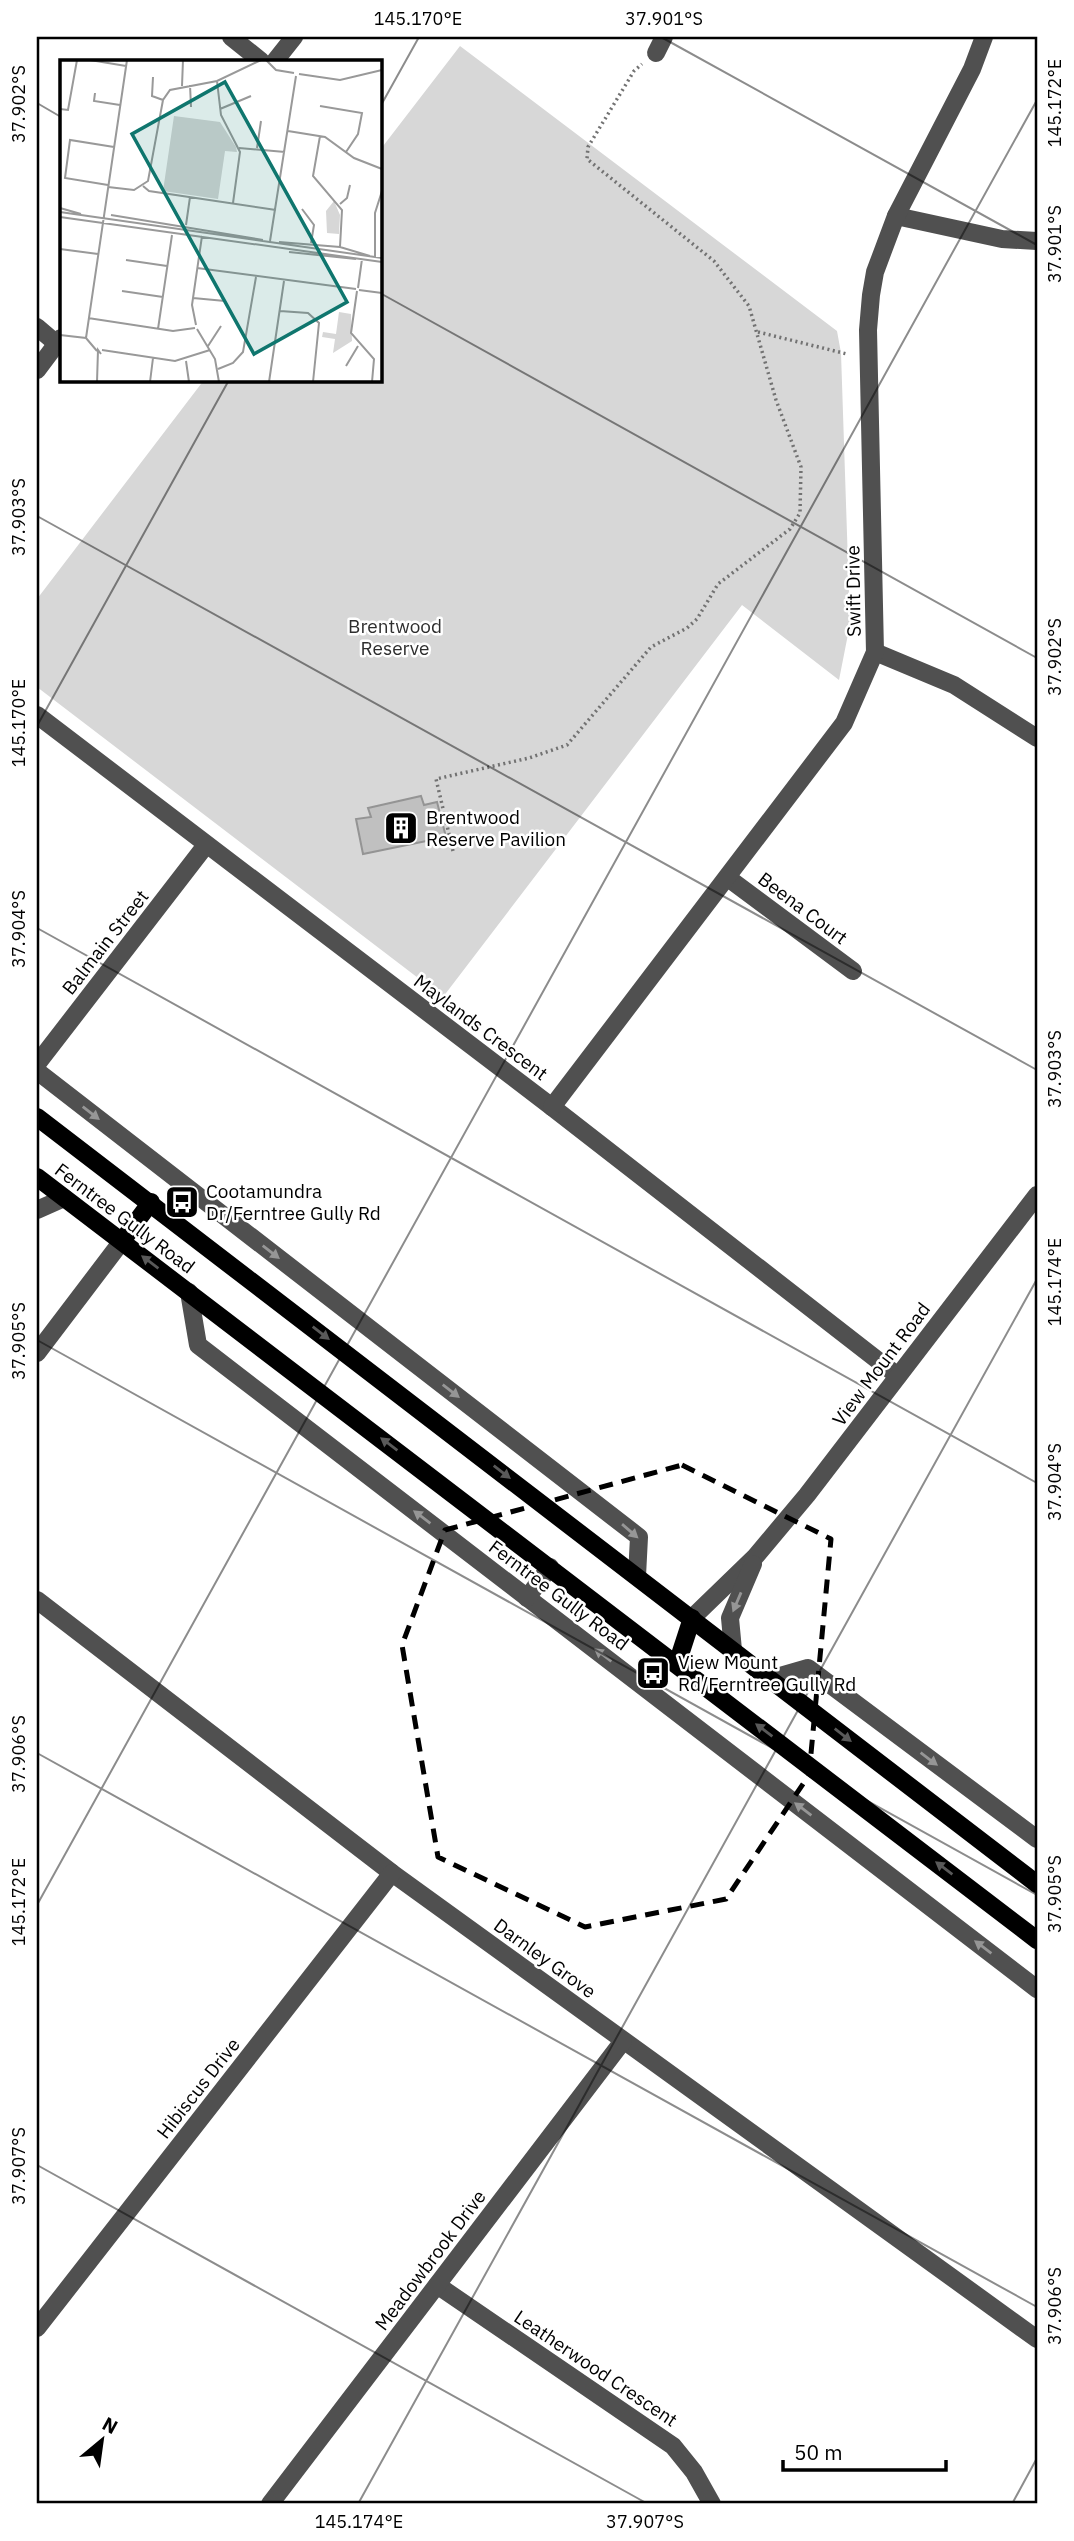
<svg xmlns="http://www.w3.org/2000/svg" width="1074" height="2541" font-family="'IBM Plex Sans',sans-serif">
<rect width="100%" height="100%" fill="#fff"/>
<!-- green -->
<polygon fill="#d7d7d7" points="460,46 837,331 841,353 850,624 839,680 742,605 443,997 37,687 37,599 204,380 380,380 380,150"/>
<!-- building -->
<polygon fill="#c0c0c0" stroke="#949494" stroke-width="2" points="421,796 424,805 437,802 446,837 363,854 356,819 371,817 368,808"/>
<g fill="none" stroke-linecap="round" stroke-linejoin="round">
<!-- path -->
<g stroke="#727272" stroke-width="3.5" stroke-dasharray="2 3.5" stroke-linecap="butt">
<polyline points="758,332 847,354"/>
<polyline points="453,851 436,779 529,758 567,745 651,647 687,628 697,619 718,584 790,529 800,513 801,467 776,400 749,306 714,261 587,159 588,147 634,71 642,64"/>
</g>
<!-- minor -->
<g stroke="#505050" stroke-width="18">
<polyline points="231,37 261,61"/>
<polyline points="656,53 664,37"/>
<polyline points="275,61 294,37"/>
<polyline points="896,216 1002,239 1037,241"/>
<polyline points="37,327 57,344"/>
<polyline points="37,370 61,338"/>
<polyline points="875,652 954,685 1037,738"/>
<polyline points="37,715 552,1107 898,1376"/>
<polyline points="728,878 853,971"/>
<polyline points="37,1064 206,845"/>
<polyline points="37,1071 639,1537 637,1576"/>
<polyline points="552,1107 844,723 875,652 868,330 871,295 875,272 896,216 972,69 984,37"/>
<polyline points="37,1210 64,1198"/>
<polyline points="189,1292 198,1345 1037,1989"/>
<polyline points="37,1353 122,1241"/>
<polyline points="527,1598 550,1567"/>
<polyline points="37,1600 392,1873 1037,2339"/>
<polyline points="692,1618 755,1557 807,1495 1037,1195"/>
<polyline points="733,1650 730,1618 753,1564"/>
<polyline points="770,1679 808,1668 1037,1839"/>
<polyline points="437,2285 673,2446 694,2472 712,2504"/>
<polyline points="37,2328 392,1873"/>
<polyline points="270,2504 623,2041"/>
</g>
<!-- major -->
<g stroke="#000" stroke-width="18">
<polyline points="37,1117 1037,1884"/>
<polyline points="37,1177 1037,1940"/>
<polyline points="122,1241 151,1202"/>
<polyline points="677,1664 692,1618"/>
</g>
</g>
<!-- one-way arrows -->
<defs><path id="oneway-solid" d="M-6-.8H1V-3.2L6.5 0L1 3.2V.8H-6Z" transform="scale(1.75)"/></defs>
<g fill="#969696">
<use href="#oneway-solid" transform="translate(91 1113) rotate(38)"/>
<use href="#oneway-solid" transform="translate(271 1252) rotate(38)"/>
<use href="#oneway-solid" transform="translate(451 1391) rotate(38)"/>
<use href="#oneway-solid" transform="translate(422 1517) rotate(-143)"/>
<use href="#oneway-solid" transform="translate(630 1531) rotate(41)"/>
<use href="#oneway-solid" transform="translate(737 1602) rotate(113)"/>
<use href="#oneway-solid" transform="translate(603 1655) rotate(-143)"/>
<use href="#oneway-solid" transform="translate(929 1759) rotate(37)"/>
<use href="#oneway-solid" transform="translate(803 1809) rotate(-143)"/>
<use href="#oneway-solid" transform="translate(983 1947) rotate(-143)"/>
</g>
<g fill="#595959">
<use href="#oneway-solid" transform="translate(150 1262) rotate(-143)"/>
<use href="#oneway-solid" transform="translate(321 1333) rotate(38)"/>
<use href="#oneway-solid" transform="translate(389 1444) rotate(-143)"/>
<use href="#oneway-solid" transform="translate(502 1472) rotate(38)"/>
<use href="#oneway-solid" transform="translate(764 1730) rotate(-143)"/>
<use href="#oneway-solid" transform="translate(843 1735) rotate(38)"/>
<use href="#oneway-solid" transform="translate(944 1868) rotate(-143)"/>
</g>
<!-- marked area -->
<path fill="none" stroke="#000" stroke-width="5" stroke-dasharray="14 9" stroke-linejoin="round" d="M682,1465L831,1539L809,1775L726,1899L585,1927L438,1857L402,1645L445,1530Z"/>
<!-- ticks -->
<path fill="none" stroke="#000" stroke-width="2" stroke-opacity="0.45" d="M661,37L1037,245M37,103L61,117M380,107L419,37M380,293L1037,658M37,516L1037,1070M37,726L229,380M37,928L1037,1483M37,1340L1037,1895M37,1753L1037,2307M37,1905L1037,100M37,2165L648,2504M358,2504L1037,1279M1012,2504L1037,2458"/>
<!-- icons -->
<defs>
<g id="building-square" transform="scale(1.75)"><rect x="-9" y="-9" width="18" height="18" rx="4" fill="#000" stroke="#fff"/><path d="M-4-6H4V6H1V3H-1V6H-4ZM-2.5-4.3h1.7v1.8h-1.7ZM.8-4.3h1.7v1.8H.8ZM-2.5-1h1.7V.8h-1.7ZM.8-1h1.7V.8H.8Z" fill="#fff"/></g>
<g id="bus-square" transform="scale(1.75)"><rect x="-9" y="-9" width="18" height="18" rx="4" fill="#000" stroke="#fff"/><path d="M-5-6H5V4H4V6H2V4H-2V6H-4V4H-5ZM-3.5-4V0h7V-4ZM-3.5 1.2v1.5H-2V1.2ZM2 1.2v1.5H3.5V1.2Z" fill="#fff"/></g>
</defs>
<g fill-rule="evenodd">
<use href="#building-square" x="401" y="828"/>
<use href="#bus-square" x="182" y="1202"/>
<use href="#bus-square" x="653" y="1673"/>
</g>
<g text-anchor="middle" stroke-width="5" stroke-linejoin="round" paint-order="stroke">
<!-- street labels -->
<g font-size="19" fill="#000" stroke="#fff">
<text transform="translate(853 591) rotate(-91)" y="7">Swift Drive</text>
<text transform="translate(803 908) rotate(37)" y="7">Beena Court</text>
<text transform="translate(105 942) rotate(-52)" y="7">Balmain Street</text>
<text transform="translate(481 1027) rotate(37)" y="7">Maylands Crescent</text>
<text transform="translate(125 1218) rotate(37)" y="7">Ferntree Gully Road</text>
<text transform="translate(881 1364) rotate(-53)" y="7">View Mount Road</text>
<text transform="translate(559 1595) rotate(37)" y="7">Ferntree Gully Road</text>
<text transform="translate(545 1958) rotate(36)" y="7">Darnley Grove</text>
<text transform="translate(198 2088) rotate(-52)" y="7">Hibiscus Drive</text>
<text transform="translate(430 2260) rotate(-53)" y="7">Meadowbrook Drive</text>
<text transform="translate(596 2368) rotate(34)" y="7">Leatherwood Crescent</text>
</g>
<!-- park labels -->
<g font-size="19" fill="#2e2e2e" stroke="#fff">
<text x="395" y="633">Brentwood<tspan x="395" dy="22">Reserve</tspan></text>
</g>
<!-- poi labels -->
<g font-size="19" fill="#000" stroke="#fff" text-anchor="start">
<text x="426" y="824">Brentwood<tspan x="426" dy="22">Reserve Pavilion</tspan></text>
<text x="206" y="1198">Cootamundra<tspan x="206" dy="22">Dr/Ferntree Gully Rd</tspan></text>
<text x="678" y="1669">View Mount<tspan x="678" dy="22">Rd/Ferntree Gully Rd</tspan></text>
</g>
</g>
<!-- overview -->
<g transform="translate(60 60)">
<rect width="322" height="322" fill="#fff"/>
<path d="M114,56L160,62L176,87L177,92L165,91L158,139L103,131ZM274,141L280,155L279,174L267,173L266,151ZM279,252L291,254L292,281L273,293L275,279L262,277L263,272L276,274Z" fill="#d7d7d7"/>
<path fill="none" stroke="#999" stroke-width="2" d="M30,0L66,6M206,0L216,10L234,13M239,14L280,20L322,10M93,17L92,36L103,40M157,21L161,55L180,92L173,143M130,25L131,47M122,26L123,0M35,33L34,41L60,45M260,46L302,53L298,74L286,92M0,49L8,50L17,0M160,49L191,36M228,71L265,77L294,98L322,109M260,76L253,116L282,150L280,187M179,88L225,92M197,88L201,61M48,125L5,118L10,80L54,87M83,126L89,131L216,150M48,127L74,130L88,121L103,40L110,30L157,21L201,0M280,144L287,138L290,125M0,148L21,154M242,149L254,165L251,183M0,152L322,198M51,155L203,180M0,157L322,202M126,165L130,137M210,181L236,16M219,182L280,187L310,196M0,189L38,194M229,192L296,199M315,197V153L322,131M66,200L107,206M137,208L296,229M298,228L302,199M299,230L322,233M62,231L103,237M297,231L291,273L314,299L312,322M133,238L165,241M220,251L248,253L259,263L253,322M28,258L113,271L135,268M136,265L132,245L142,176M98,269L112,175M137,269L155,299L159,322M0,275L26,278L37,291M26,278L67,0M148,286L161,266M42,290L115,301L150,290M126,301L129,322M286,306L298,286M158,309L173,303L183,292L196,217M37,322L38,290L41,294M90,322L93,298M209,322L224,221"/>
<path fill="#0f766e" fill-opacity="0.15" stroke="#0f766e" stroke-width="3.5" d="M165,22L287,242L194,294L72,74Z"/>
<rect width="322" height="322" fill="none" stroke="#000" stroke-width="3.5"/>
</g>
<!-- border -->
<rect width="1074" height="2541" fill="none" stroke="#ffffff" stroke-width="77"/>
<!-- north arrow -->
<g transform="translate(102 2440) rotate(29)" stroke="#ffffff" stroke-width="5" paint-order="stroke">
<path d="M0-5L12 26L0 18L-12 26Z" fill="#000000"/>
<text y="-10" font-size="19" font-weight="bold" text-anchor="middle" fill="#000000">N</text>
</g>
<!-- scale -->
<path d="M783 2460v10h163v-10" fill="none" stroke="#000000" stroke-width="3.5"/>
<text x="794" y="2460" font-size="21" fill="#000000" stroke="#ffffff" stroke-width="5" paint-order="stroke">50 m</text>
<rect x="38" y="38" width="998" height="2464" fill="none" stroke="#000" stroke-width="2.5"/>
<g font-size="18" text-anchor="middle" fill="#000">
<text x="418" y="25">145.170°E</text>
<text x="664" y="25">37.901°S</text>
<text transform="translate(1055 103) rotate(-90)" y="6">145.172°E</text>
<text transform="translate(19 104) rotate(-90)" y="6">37.902°S</text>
<text transform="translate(1055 244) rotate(-90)" y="6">37.901°S</text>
<text transform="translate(19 517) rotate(-90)" y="6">37.903°S</text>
<text transform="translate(1055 657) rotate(-90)" y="6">37.902°S</text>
<text transform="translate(19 723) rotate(-90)" y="6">145.170°E</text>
<text transform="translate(19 929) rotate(-90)" y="6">37.904°S</text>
<text transform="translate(1055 1069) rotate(-90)" y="6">37.903°S</text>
<text transform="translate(1055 1282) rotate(-90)" y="6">145.174°E</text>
<text transform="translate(19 1341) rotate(-90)" y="6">37.905°S</text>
<text transform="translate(1055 1482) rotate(-90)" y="6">37.904°S</text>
<text transform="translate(19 1754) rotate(-90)" y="6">37.906°S</text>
<text transform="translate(1055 1894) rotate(-90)" y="6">37.905°S</text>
<text transform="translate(19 1902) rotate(-90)" y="6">145.172°E</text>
<text transform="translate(19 2166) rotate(-90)" y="6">37.907°S</text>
<text transform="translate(1055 2306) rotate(-90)" y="6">37.906°S</text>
<text x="359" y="2528">145.174°E</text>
<text x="645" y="2528">37.907°S</text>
</g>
</svg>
